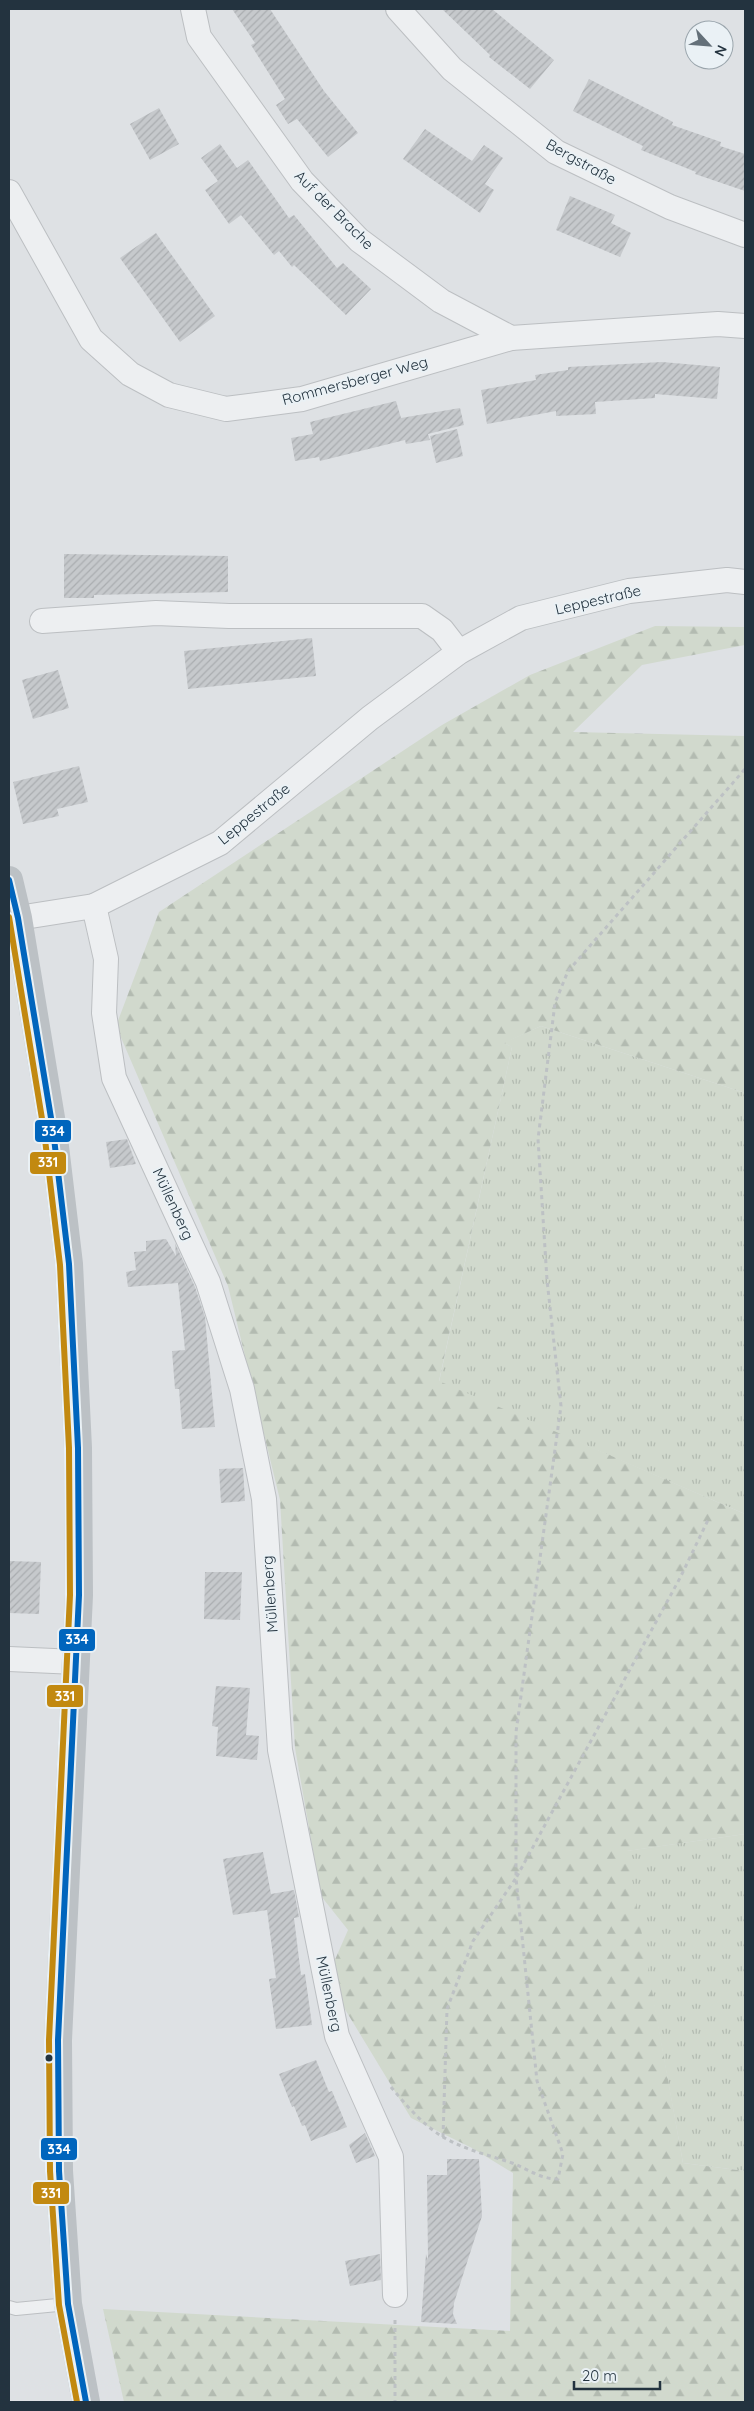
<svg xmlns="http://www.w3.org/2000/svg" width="754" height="2411" font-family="Quicksand,sans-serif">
<defs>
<pattern id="grass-tufts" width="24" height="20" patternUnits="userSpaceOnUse" patternTransform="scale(1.25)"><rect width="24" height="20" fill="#d1d9cd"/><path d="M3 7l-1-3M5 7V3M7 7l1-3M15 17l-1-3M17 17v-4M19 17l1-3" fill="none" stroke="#b3bbb1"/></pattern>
<pattern id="forest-firs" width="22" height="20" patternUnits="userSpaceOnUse" patternTransform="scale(1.25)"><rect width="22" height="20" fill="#d1d9cd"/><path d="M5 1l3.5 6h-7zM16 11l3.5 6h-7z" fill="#b3bbb1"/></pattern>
<pattern id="building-hatch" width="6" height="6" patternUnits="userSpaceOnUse" patternTransform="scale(1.25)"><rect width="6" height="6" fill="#c6c9cc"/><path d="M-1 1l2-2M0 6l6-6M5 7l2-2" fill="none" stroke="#aaadb0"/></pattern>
</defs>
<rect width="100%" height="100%" fill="#dee1e4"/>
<!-- grass -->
<g fill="url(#grass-tufts)">
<polygon points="541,1026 745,1093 745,1514 439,1382 512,1047 503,1043"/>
<polygon points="745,1834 745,2171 683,2163 626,1851"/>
</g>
<!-- forest -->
<polygon fill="url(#forest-firs)" points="655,626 745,627 745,645 642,665 573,732 745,736 745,1093 541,1026 504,1043 512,1047 439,1381 745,1514 745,1834 627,1851 683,2163 745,2171 745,2402 124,2402 103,2309 510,2331 513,2173 472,2148 411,2118 343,2006 334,1962 348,1930 321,1896 295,1748 280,1500 228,1286 116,1026 159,912 442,725 530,675"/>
<!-- building -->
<g fill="url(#building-hatch)">
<polygon points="232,9 270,9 324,91 358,133 328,157 297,119 288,124 276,105 285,99 251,45 255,43"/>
<polygon points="442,9 492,9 554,60 530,89 489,57 490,55"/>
<polygon points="589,79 673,122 672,125 721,142 720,146 745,154 745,191 695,174 696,172 641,150 643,146 573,111"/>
<polygon points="159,108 179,144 150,160 130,124"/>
<polygon points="425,129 472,161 484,145 503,158 485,184 494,190 480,213 403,159"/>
<polygon points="220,144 237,168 248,160 289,218 294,215 337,268 343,263 371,289 346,315 294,265 292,267 279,251 274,255 241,215 229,224 205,190 218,181 201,158"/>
<polygon points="570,196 615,215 611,223 631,233 620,257 556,230"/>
<polygon points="156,233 215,316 180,342 120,258"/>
<polygon points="662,362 720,367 717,399 655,394 655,398 595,402 596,414 556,416 556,411 487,424 481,390 536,380 535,375 568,370 568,367"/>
<polygon points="396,401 401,418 460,408 464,425 428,434 430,440 406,444 405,440 320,461 319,457 295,461 291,438 313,434 310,422"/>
<polygon points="457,429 463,456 436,463 430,436"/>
<polygon points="64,554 228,556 228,592 94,595 94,598 64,598"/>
<polygon points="312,638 316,676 188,689 184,651"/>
<polygon points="58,670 69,708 33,719 22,680"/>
<polygon points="79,766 88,802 57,809 59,816 23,824 13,782"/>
<polygon points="127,1139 136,1164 110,1168 106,1142"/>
<polygon points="166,1239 176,1256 175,1243 195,1287 205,1317 215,1427 182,1429 179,1389 175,1389 172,1351 185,1350 178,1283 128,1287 126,1272 136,1270 134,1252 146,1251 146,1241"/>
<polygon points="243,1468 245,1501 221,1503 219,1469"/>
<polygon points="9,1561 41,1562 39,1614 9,1613"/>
<polygon points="205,1572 242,1572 240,1620 204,1619"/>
<polygon points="216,1686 250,1688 246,1735 259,1736 257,1760 216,1756 218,1727 212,1726"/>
<polygon points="263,1852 271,1894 294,1890 299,1917 294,1918 301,1975 305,1974 312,2025 276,2029 269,1979 276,1978 267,1910 233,1915 223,1859"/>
<polygon points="316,2060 329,2092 332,2091 347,2127 311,2141 305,2125 302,2126 294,2106 292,2107 279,2074"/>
<polygon points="365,2133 375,2156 356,2163 349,2145"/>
<polygon points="447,2159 479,2159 482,2216 454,2303 453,2314 457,2324 421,2322 426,2254 428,2260 427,2175 447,2175"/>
<polygon points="380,2254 381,2280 350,2286 345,2261"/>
</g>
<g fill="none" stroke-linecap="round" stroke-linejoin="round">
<!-- lane casing -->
<g stroke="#bcbfc2" stroke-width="14">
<polyline id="lane" points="9,2307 16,2309 68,2304"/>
</g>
<!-- street casing -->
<g stroke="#bcbfc2" stroke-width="26">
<g id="street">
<polyline points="193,9 199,37 302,181 359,240 441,301 511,338"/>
<polyline points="398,9 452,69 556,152 670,207 745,235"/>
<polyline points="9,192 91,339 130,374 169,395 226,409 302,399 511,338 718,324 745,326"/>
<polyline points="42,621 156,613 229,616 422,616 442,630 459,652"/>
<polyline points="94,906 106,959 104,1013 114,1078 208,1282 242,1389 264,1499 280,1750 337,2036 391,2157 395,2295"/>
<polyline points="18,918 94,906 220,843 370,718 459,652 521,618 629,591 727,580 745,582"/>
<polyline points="9,1659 76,1662"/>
</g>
</g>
<!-- path -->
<g stroke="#bdc1c4" stroke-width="3" stroke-dasharray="4 4" stroke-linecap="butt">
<path d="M391,2087C406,2105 423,2125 443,2137C465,2150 489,2155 512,2163C528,2169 540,2179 558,2179L563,2154L537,2081L516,1878L680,1578L709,1518"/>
<polyline points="443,2137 447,2009 473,1941 516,1878 516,1732 561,1406 547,1280 538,1139 555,1003 568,971 745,769"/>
<polyline points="395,2320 395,2402"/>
</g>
<!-- lane -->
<use href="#lane" stroke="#edeff1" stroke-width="12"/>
<!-- street -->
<use href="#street" stroke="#edeff1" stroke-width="24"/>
<!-- secondary -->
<polyline stroke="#bcc1c5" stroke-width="28" points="9,880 18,918 53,1130 69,1264 78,1448 79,1595 58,2040 59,2171 68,2304 86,2402"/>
<!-- bus-1 casing -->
<g stroke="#eaf1f5" stroke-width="10">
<polyline id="bus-1" points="9,880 18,918 53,1130 69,1264 78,1448 79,1595 58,2040 59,2171 68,2304 86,2402"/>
</g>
<!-- bus-2 casing -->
<g stroke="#eaf1f5" stroke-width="10">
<polyline id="bus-2" points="9,917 44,1131 60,1265 69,1448 70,1595 49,2040 50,2171 59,2305 77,2402"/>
</g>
<!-- bus-1 -->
<use href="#bus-1" stroke="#0065bd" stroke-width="6"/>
<!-- bus-2 -->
<use href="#bus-2" stroke="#c28910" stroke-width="6"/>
</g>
<!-- markers -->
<circle fill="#23333f" stroke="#eaf1f5" stroke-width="2" cx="49" cy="2058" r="4.5"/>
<g text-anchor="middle" stroke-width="4" stroke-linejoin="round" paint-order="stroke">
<!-- street labels -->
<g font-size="15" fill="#23333f" stroke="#eaf1f5">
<text transform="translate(581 162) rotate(29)" y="5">Bergstraße</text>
<text transform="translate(334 210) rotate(45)" y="5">Auf der Brache</text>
<text transform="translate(355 381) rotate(-15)" y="5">Rommersberger Weg</text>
<text transform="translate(598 600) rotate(-13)" y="5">Leppestraße</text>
<text transform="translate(254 814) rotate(-39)" y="5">Leppestraße</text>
<text transform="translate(173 1204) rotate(65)" y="5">Müllenberg</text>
<text transform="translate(270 1594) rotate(-94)" y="5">Müllenberg</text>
<text transform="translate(329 1994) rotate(78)" y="5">Müllenberg</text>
</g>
</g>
<g stroke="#eaf1f5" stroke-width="2">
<rect x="34" y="1119" width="38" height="24" rx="5" fill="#0065bd"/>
<rect x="29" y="1151" width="38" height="24" rx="5" fill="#c28910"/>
<rect x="58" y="1628" width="38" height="24" rx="5" fill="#0065bd"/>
<rect x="46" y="1684" width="38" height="24" rx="5" fill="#c28910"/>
<rect x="40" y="2137" width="38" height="24" rx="5" fill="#0065bd"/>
<rect x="32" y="2181" width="38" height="24" rx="5" fill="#c28910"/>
</g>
<g font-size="14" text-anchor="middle" font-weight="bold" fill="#fff">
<text x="53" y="1136">334</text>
<text x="48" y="1167">331</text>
<text x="77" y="1644">334</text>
<text x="65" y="1701">331</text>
<text x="59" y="2154">334</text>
<text x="51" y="2198">331</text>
</g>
<!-- border -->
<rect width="754" height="2411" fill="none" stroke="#23333f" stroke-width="20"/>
<!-- north arrow -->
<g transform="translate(709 45) rotate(116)"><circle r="24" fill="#eaf1f5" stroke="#9aa5ac"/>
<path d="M0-4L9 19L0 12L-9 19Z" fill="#647079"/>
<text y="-8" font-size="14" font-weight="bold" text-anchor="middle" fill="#23333f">N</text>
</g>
<!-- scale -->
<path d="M574 2381v8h86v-8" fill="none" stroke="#23333f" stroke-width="2.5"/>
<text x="582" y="2381" font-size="15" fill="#23333f" stroke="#eaf1f5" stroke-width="4" paint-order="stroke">20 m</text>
</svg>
